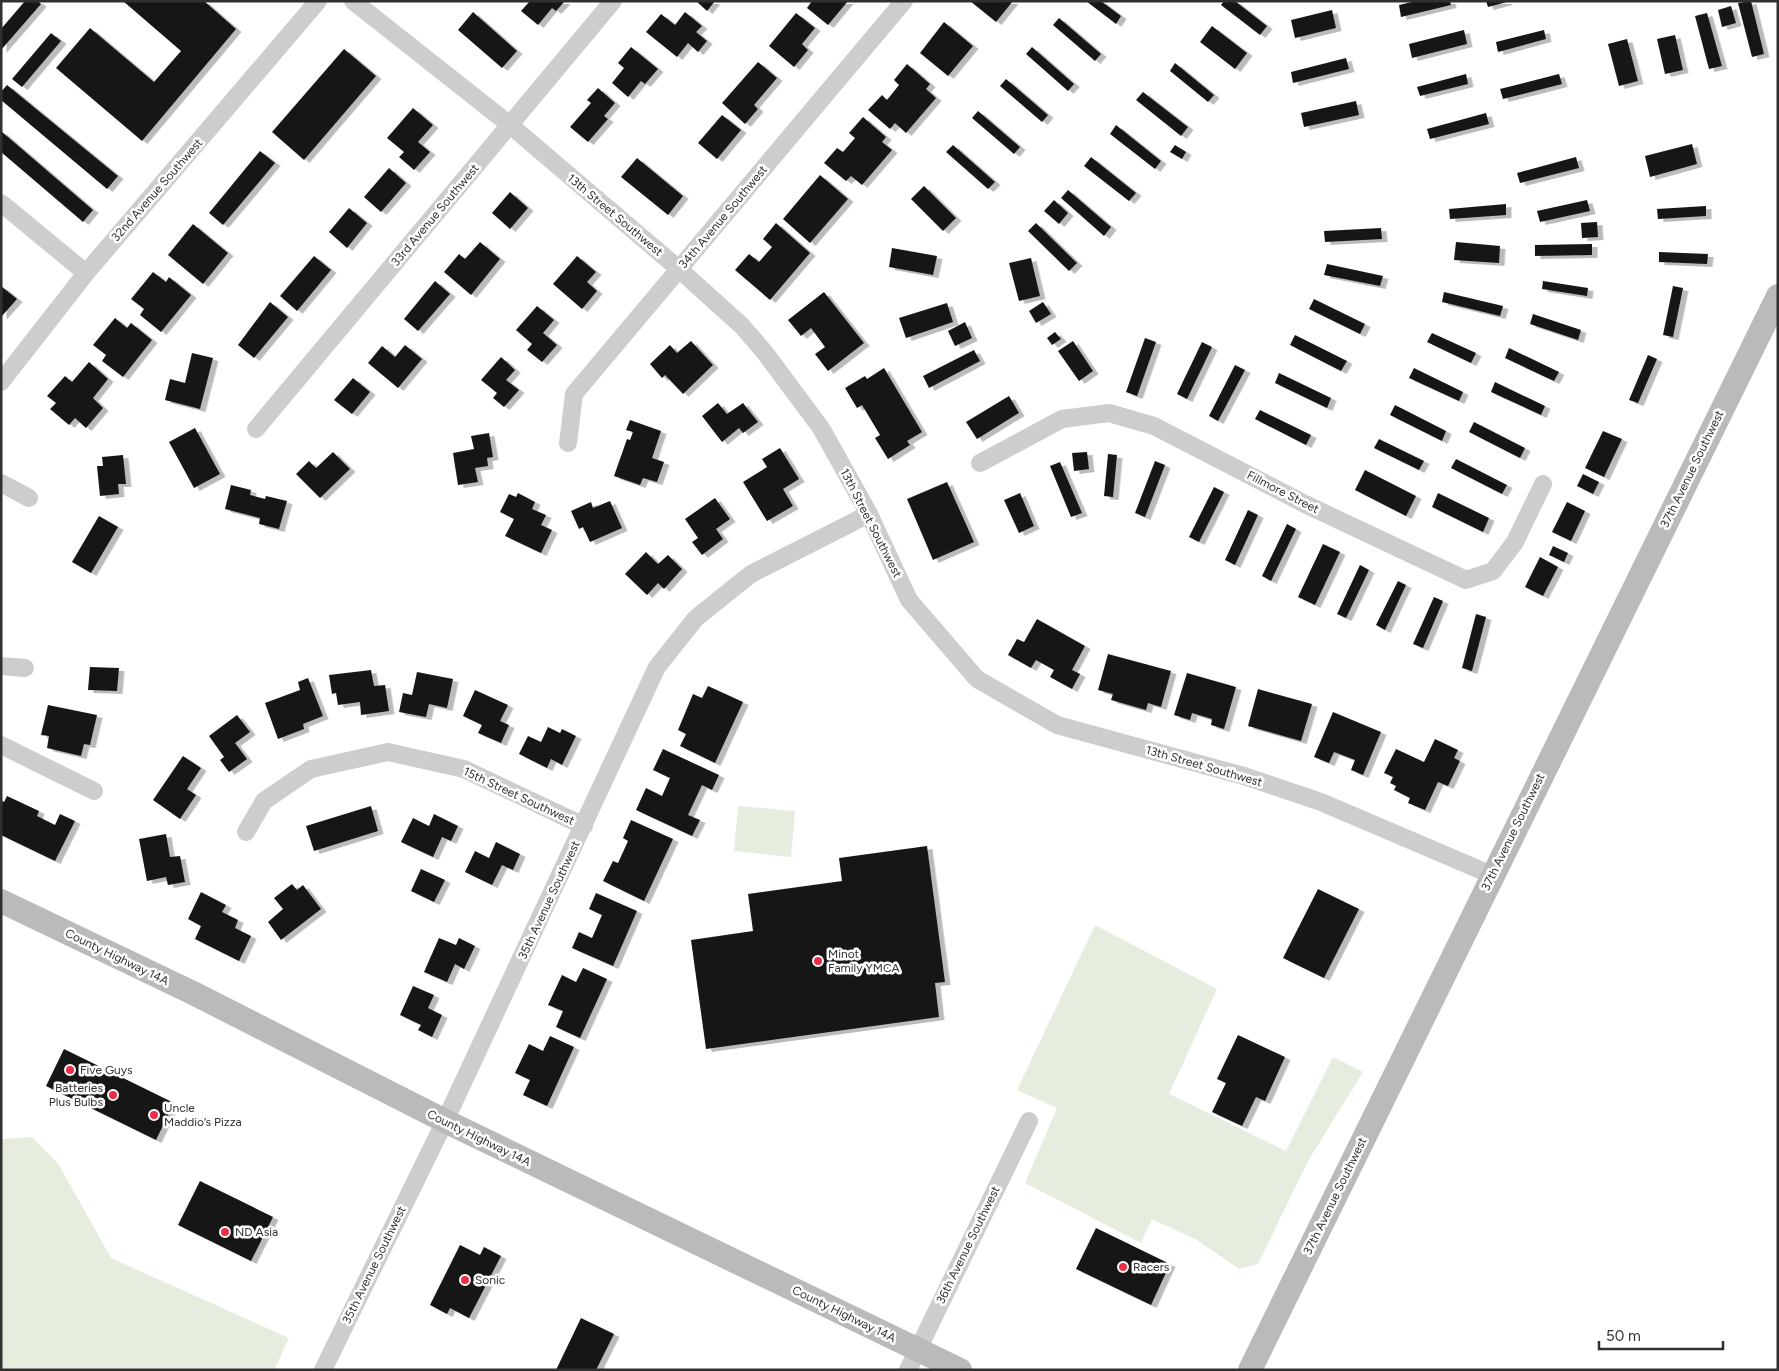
<svg xmlns="http://www.w3.org/2000/svg" width="1779" height="1371" font-family="Figtree,sans-serif">
<defs>
<filter id="shadow"><feDropShadow dx="5.5" dy="3" stdDeviation="0" flood-color="#0004"/></filter>
</defs>
<rect width="100%" height="100%" fill="#fff"/>
<!-- green -->
<g fill="#e7edde">
<polygon points="738,806 795,811 791,857 734,851"/>
<polygon points="1095,925 1217,989 1169,1094 1286,1151 1333,1057 1363,1072 1308,1161 1258,1264 1239,1269 1197,1240 1152,1219 1141,1243 1025,1183 1057,1108 1017,1090"/>
<polygon points="32,1137 59,1165 111,1258 289,1338 274,1370 1,1370 1,1142 3,1139"/>
</g>
<!-- building -->
<g fill="#171717" filter="url(#shadow)">
<polygon points="25,1 38,1 41,4 1,50 1,29"/>
<polygon points="123,1 204,1 236,29 142,141 56,68 90,28 154,82 181,51"/>
<polygon points="530,1 565,1 556,11 552,8 538,25 521,11"/>
<polygon points="696,1 715,1 707,11"/>
<polygon points="812,1 848,1 828,25 807,8"/>
<polygon points="970,1 1013,1 996,22"/>
<polygon points="1086,1 1101,1 1121,16 1116,24"/>
<polygon points="1224,1 1235,1 1267,26 1260,35 1221,5"/>
<polygon points="1416,1 1450,1 1451,5 1401,17 1399,5"/>
<polygon points="1486,1 1507,1 1507,2 1488,7"/>
<polygon points="1751,1 1764,54 1752,57 1738,3"/>
<polygon points="1731,6 1736,23 1722,27 1718,10"/>
<polygon points="1332,10 1336,28 1295,38 1291,20"/>
<polygon points="473,12 517,51 502,68 458,30"/>
<polygon points="685,12 702,26 696,32 707,41 698,52 688,43 677,57 646,32 661,14 675,25"/>
<polygon points="796,13 815,28 802,44 808,50 794,67 769,46"/>
<polygon points="1707,13 1722,66 1709,69 1695,16"/>
<polygon points="1059,18 1101,54 1095,61 1053,25"/>
<polygon points="944,22 973,46 948,76 920,53"/>
<polygon points="1212,26 1247,53 1235,69 1200,42"/>
<polygon points="1464,30 1467,44 1412,58 1409,44"/>
<polygon points="1544,30 1546,39 1498,52 1496,42"/>
<polygon points="51,33 61,41 22,87 12,79"/>
<polygon points="1675,35 1683,70 1665,74 1657,39"/>
<polygon points="1627,39 1638,81 1619,86 1608,44"/>
<polygon points="631,47 658,69 645,84 641,81 628,97 612,83 624,68 618,63"/>
<polygon points="1032,47 1074,84 1068,91 1026,54"/>
<polygon points="344,49 376,76 304,160 272,132"/>
<polygon points="1346,58 1349,69 1293,83 1291,72"/>
<polygon points="758,62 777,78 754,105 758,109 745,124 722,103"/>
<polygon points="1175,63 1214,95 1208,102 1170,71"/>
<polygon points="907,64 930,84 926,89 936,98 906,133 895,123 890,129 868,110 882,95 887,100 899,85 894,80"/>
<polygon points="1466,74 1468,84 1420,96 1417,87"/>
<polygon points="1559,74 1562,84 1503,99 1500,89"/>
<polygon points="1006,79 1048,115 1042,122 1000,86"/>
<polygon points="7,85 118,176 107,189 1,100 1,92"/>
<polygon points="598,88 615,103 604,116 608,119 588,142 570,127 591,103 587,100"/>
<polygon points="1143,92 1188,127 1181,136 1136,100"/>
<polygon points="1356,101 1359,115 1304,127 1301,113"/>
<polygon points="413,108 433,125 418,142 430,152 414,170 399,157 404,152 387,138"/>
<polygon points="978,111 1020,147 1014,154 972,118"/>
<polygon points="1486,113 1489,124 1430,139 1427,129"/>
<polygon points="722,115 741,130 717,159 698,143"/>
<polygon points="863,117 886,137 882,142 892,150 862,185 851,176 846,181 824,163 837,148 843,152 855,138 849,133"/>
<polygon points="1116,125 1161,161 1155,169 1110,134"/>
<polygon points="1,131 93,210 83,222 1,152"/>
<polygon points="1692,144 1697,164 1650,177 1645,156"/>
<polygon points="953,145 995,182 988,189 946,152"/>
<polygon points="1175,145 1186,152 1182,159 1170,152"/>
<polygon points="260,151 275,163 223,225 209,213"/>
<polygon points="1091,157 1136,193 1129,201 1084,166"/>
<polygon points="1576,157 1579,168 1520,183 1517,173"/>
<polygon points="637,158 683,196 668,215 621,177"/>
<polygon points="389,168 406,183 381,212 364,197"/>
<polygon points="820,175 848,199 810,243 783,219"/>
<polygon points="924,186 956,218 943,231 911,199"/>
<polygon points="1068,190 1111,227 1104,236 1061,198"/>
<polygon points="510,192 528,208 510,229 492,213"/>
<polygon points="1054,200 1068,213 1059,224 1044,211"/>
<polygon points="1587,200 1590,211 1540,222 1537,211"/>
<polygon points="1506,204 1506,215 1450,219 1449,209"/>
<polygon points="1706,206 1706,216 1658,219 1657,209"/>
<polygon points="349,208 367,223 347,248 329,232"/>
<polygon points="1597,222 1598,237 1582,238 1581,223"/>
<polygon points="776,223 810,253 770,300 735,270 749,254 759,262 772,247 763,239"/>
<polygon points="1036,223 1077,263 1069,271 1028,231"/>
<polygon points="193,224 228,253 203,284 168,255"/>
<polygon points="1381,228 1382,239 1325,242 1324,231"/>
<polygon points="480,242 500,259 471,295 444,272 459,254 465,259"/>
<polygon points="1456,242 1500,246 1499,263 1454,260"/>
<polygon points="1592,244 1592,255 1535,256 1535,245"/>
<polygon points="892,248 937,256 933,275 889,267"/>
<polygon points="1659,252 1708,254 1707,264 1659,262"/>
<polygon points="314,256 331,270 297,311 280,296"/>
<polygon points="577,256 596,272 587,282 597,291 582,309 553,284"/>
<polygon points="1031,258 1040,296 1019,301 1009,263"/>
<polygon points="1327,264 1383,276 1380,286 1324,275"/>
<polygon points="153,272 166,282 169,277 191,295 161,332 140,315 144,309 131,299"/>
<polygon points="435,281 450,294 418,331 404,319"/>
<polygon points="1543,281 1588,288 1587,296 1542,289"/>
<polygon points="1,286 17,299 1,317"/>
<polygon points="1673,286 1683,288 1673,337 1663,335"/>
<polygon points="824,292 864,343 828,371 815,354 825,347 811,328 801,336 788,320"/>
<polygon points="1444,292 1503,306 1500,316 1442,302"/>
<polygon points="1314,299 1365,324 1360,334 1309,309"/>
<polygon points="270,302 288,317 254,358 238,345"/>
<polygon points="1043,302 1051,314 1036,323 1029,311"/>
<polygon points="947,303 953,322 906,338 899,318"/>
<polygon points="537,306 554,320 543,333 557,345 542,362 527,350 532,344 516,330"/>
<polygon points="1533,314 1581,330 1578,340 1530,324"/>
<polygon points="115,318 127,328 131,323 152,340 123,377 102,361 106,355 93,345"/>
<polygon points="965,322 972,338 955,346 948,331"/>
<polygon points="1055,332 1061,339 1052,345 1047,338"/>
<polygon points="1432,333 1476,353 1471,363 1427,342"/>
<polygon points="1295,335 1347,361 1341,371 1290,345"/>
<polygon points="1145,338 1156,342 1137,396 1126,392"/>
<polygon points="691,341 713,365 683,394 665,375 662,378 650,364 670,345 677,353"/>
<polygon points="1073,341 1093,371 1079,381 1058,351"/>
<polygon points="1202,342 1212,347 1187,399 1177,394"/>
<polygon points="405,345 422,359 398,388 368,363 382,346 395,357"/>
<polygon points="1509,348 1559,372 1554,381 1505,358"/>
<polygon points="974,350 980,361 929,388 923,376"/>
<polygon points="192,353 213,358 200,409 165,400 170,379 185,383"/>
<polygon points="1648,355 1657,359 1638,403 1629,400"/>
<polygon points="501,357 515,370 506,380 519,390 504,407 493,398 497,393 481,380"/>
<polygon points="89,362 108,379 93,398 103,408 86,428 75,418 69,425 50,409 56,403 47,396 65,376 72,382"/>
<polygon points="1235,365 1245,370 1218,421 1209,416"/>
<polygon points="884,368 922,432 907,441 910,445 888,459 875,438 880,435 862,405 857,408 845,388 865,376 867,379"/>
<polygon points="1414,368 1463,392 1459,401 1409,378"/>
<polygon points="1279,373 1331,398 1327,408 1275,383"/>
<polygon points="353,378 370,392 352,414 334,400"/>
<polygon points="1495,382 1545,406 1541,415 1491,392"/>
<polygon points="1009,396 1019,413 977,439 966,422"/>
<polygon points="718,403 727,414 743,403 758,422 743,433 739,428 722,442 702,416"/>
<polygon points="1395,405 1446,431 1442,441 1390,415"/>
<polygon points="1260,410 1311,435 1306,445 1255,419"/>
<polygon points="630,420 661,431 652,458 664,462 657,482 643,478 640,485 614,476 627,439 630,440 633,432 626,430"/>
<polygon points="1474,422 1525,448 1520,458 1469,432"/>
<polygon points="195,428 220,474 194,488 169,442"/>
<polygon points="1603,431 1622,439 1604,477 1585,468"/>
<polygon points="489,433 493,457 487,458 488,466 475,468 478,482 458,485 453,453 474,449 471,436"/>
<polygon points="1379,439 1424,461 1419,470 1374,448"/>
<polygon points="780,448 799,479 783,489 793,506 767,521 743,482 767,467 762,459"/>
<polygon points="333,452 350,469 320,498 296,474 309,461 316,468"/>
<polygon points="1087,452 1089,469 1074,471 1072,453"/>
<polygon points="1108,454 1117,455 1113,497 1104,496"/>
<polygon points="123,455 126,484 118,484 119,494 100,496 97,466 103,466 102,457"/>
<polygon points="1456,459 1507,485 1502,494 1451,468"/>
<polygon points="1155,461 1165,465 1145,517 1135,513"/>
<polygon points="1060,462 1082,513 1071,517 1050,466"/>
<polygon points="1365,470 1416,496 1406,516 1355,490"/>
<polygon points="1583,474 1599,482 1593,494 1577,486"/>
<polygon points="947,482 974,542 933,560 907,499"/>
<polygon points="231,485 251,490 250,495 265,499 266,496 287,501 279,529 259,524 260,518 225,509"/>
<polygon points="1214,487 1224,492 1199,542 1189,537"/>
<polygon points="518,493 535,502 532,509 546,515 541,525 552,530 541,553 505,536 514,519 500,512 509,494 516,497"/>
<polygon points="1020,493 1034,526 1019,533 1004,500"/>
<polygon points="1438,493 1489,518 1483,532 1432,507"/>
<polygon points="715,498 730,519 716,529 723,539 702,555 692,542 698,538 685,519"/>
<polygon points="610,501 622,528 590,542 583,527 579,529 571,511 591,502 593,508"/>
<polygon points="1567,502 1585,511 1571,541 1552,532"/>
<polygon points="1248,510 1258,515 1235,565 1225,560"/>
<polygon points="99,516 118,527 91,573 72,562"/>
<polygon points="1287,524 1296,529 1271,581 1262,576"/>
<polygon points="1323,544 1340,552 1315,605 1298,597"/>
<polygon points="1553,546 1568,553 1564,562 1549,555"/>
<polygon points="646,552 658,564 668,555 682,569 664,589 658,583 647,595 625,574"/>
<polygon points="1540,557 1558,567 1543,596 1525,587"/>
<polygon points="1360,565 1369,570 1346,618 1337,614"/>
<polygon points="1398,581 1406,585 1385,630 1376,625"/>
<polygon points="1434,597 1443,601 1423,648 1413,644"/>
<polygon points="1476,614 1486,617 1472,671 1462,668"/>
<polygon points="1037,619 1085,646 1072,670 1080,674 1072,689 1050,677 1054,670 1036,660 1031,668 1008,655 1017,639 1024,642"/>
<polygon points="1108,654 1171,671 1161,707 1148,703 1146,710 1111,700 1113,694 1098,690"/>
<polygon points="90,667 119,668 117,691 88,690"/>
<polygon points="371,670 374,686 385,685 389,711 361,715 360,702 338,705 336,693 332,694 329,675"/>
<polygon points="417,672 453,679 447,708 429,704 426,717 399,712 403,693 412,695"/>
<polygon points="1187,673 1236,687 1224,729 1211,725 1212,719 1192,713 1190,720 1174,715"/>
<polygon points="308,678 323,716 303,724 304,729 278,739 265,703 300,690 298,682"/>
<polygon points="708,686 743,702 715,763 680,746 686,734 678,730 693,694 702,698"/>
<polygon points="1258,689 1312,704 1301,741 1248,726"/>
<polygon points="475,690 508,705 500,721 509,725 501,743 478,733 482,725 463,716"/>
<polygon points="48,705 97,715 90,745 84,744 81,756 47,748 49,736 41,735"/>
<polygon points="1333,712 1381,732 1363,775 1351,770 1355,760 1334,752 1329,763 1314,757"/>
<polygon points="237,715 250,732 235,743 247,759 229,772 220,760 224,757 209,736"/>
<polygon points="548,727 560,733 562,729 576,736 562,765 551,759 547,768 519,754 528,736 541,742"/>
<polygon points="1435,739 1458,750 1454,758 1460,761 1448,786 1438,782 1425,810 1408,803 1410,798 1394,790 1396,786 1390,783 1393,777 1384,773 1396,749 1424,762"/>
<polygon points="663,749 719,775 712,790 702,785 688,815 700,820 692,836 636,810 646,788 662,796 670,778 653,770"/>
<polygon points="183,756 201,768 187,789 196,795 180,819 153,800"/>
<polygon points="7,796 39,811 37,816 55,825 60,814 75,821 55,861 1,835 1,800 4,802"/>
<polygon points="371,806 378,831 314,851 306,826"/>
<polygon points="434,814 458,826 451,841 442,837 433,857 401,842 413,818 429,826"/>
<polygon points="631,820 673,839 644,901 603,881 613,861 618,863 628,841 623,838"/>
<polygon points="166,834 170,857 180,856 185,882 168,885 166,877 147,881 139,839"/>
<polygon points="496,842 520,854 513,870 502,865 492,885 465,872 475,851 489,858"/>
<polygon points="927,846 945,982 935,983 939,1017 706,1049 691,940 753,931 748,894 842,881 839,858"/>
<polygon points="421,869 445,880 434,902 411,891"/>
<polygon points="292,884 297,890 303,885 321,909 281,940 268,922 283,909 274,898"/>
<polygon points="1318,889 1359,909 1324,978 1283,958"/>
<polygon points="201,892 226,905 222,912 238,920 235,928 251,936 239,961 195,939 201,926 188,919"/>
<polygon points="596,893 637,911 613,966 572,948 579,932 592,938 602,915 589,909"/>
<polygon points="439,938 456,945 459,938 475,946 464,969 455,964 447,982 424,972"/>
<polygon points="583,968 607,979 580,1038 556,1027 563,1011 548,1005 562,975 576,982"/>
<polygon points="413,986 434,995 428,1008 442,1015 432,1037 418,1030 421,1025 400,1015"/>
<polygon points="1238,1035 1285,1057 1265,1101 1256,1097 1242,1126 1212,1112 1226,1083 1217,1079"/>
<polygon points="550,1036 574,1047 547,1106 523,1095 530,1080 515,1073 529,1044 543,1051"/>
<polygon points="64,1049 174,1103 156,1140 46,1086"/>
<polygon points="200,1181 273,1217 251,1261 178,1225"/>
<polygon points="1096,1228 1170,1264 1151,1305 1076,1269"/>
<polygon points="460,1245 480,1255 484,1247 501,1256 469,1318 450,1308 447,1314 430,1305"/>
<polygon points="581,1318 614,1334 596,1370 556,1370"/>
</g>
<g fill="none" stroke-linecap="round" stroke-linejoin="round">
<!-- minor -->
<g stroke="#cdcdcd" stroke-width="18">
<polyline points="353,1 510,125 680,270 742,326 766,354 821,428 869,514 909,600 977,679 1057,725 1244,776 1321,802 1492,875"/>
<polyline points="1,203 86,273"/>
<polyline points="1,382 86,273 318,1"/>
<polyline points="256,429 613,1"/>
<polyline points="568,443 574,394 904,1"/>
<polyline points="980,463 1062,419 1109,413 1154,426 1305,504 1466,580 1493,571 1515,542 1543,484"/>
<polyline points="1,483 29,498"/>
<polyline points="1,666 25,668"/>
<polyline points="1,745 94,791"/>
<polyline points="246,832 264,801 311,769 388,752 464,769 584,826"/>
<polyline points="323,1370 445,1121 657,667 696,618 751,574 869,514"/>
<polyline points="908,1370 1029,1121"/>
</g>
<!-- secondary -->
<g stroke="#bababa" stroke-width="24">
<polyline points="1,901 193,993 445,1121 960,1370"/>
<polyline points="1250,1370 1778,296"/>
</g>
</g>
<!-- markers -->
<g fill="#ea2e47" stroke="#fff" stroke-width="2">
<circle cx="818" cy="961" r="5"/>
<circle cx="70" cy="1070" r="5"/>
<circle cx="113" cy="1095" r="5"/>
<circle cx="154" cy="1115" r="5"/>
<circle cx="225" cy="1232" r="5"/>
<circle cx="1123" cy="1267" r="5"/>
<circle cx="465" cy="1280" r="5"/>
</g>
<g text-anchor="middle" stroke-width="5" stroke-linejoin="round" paint-order="stroke">
<!-- street labels -->
<g font-size="12" fill="#303030" stroke="#fff">
<text transform="translate(157 190) rotate(-49)" y="4">32nd Avenue Southwest</text>
<text transform="translate(435 215) rotate(-50)" y="4">33rd Avenue Southwest</text>
<text transform="translate(615 215) rotate(40)" y="4">13th Street Southwest</text>
<text transform="translate(723 217) rotate(-50)" y="4">34th Avenue Southwest</text>
<text transform="translate(1692 469) rotate(-64)" y="4">37th Avenue Southwest</text>
<text transform="translate(1283 492) rotate(27)" y="4">Fillmore Street</text>
<text transform="translate(871 523) rotate(63)" y="4">13th Street Southwest</text>
<text transform="translate(1204 766) rotate(16)" y="4">13th Street Southwest</text>
<text transform="translate(519 796) rotate(25)" y="4">15th Street Southwest</text>
<text transform="translate(1513 832) rotate(-64)" y="4">37th Avenue Southwest</text>
<text transform="translate(549 900) rotate(-65)" y="4">35th Avenue Southwest</text>
<text transform="translate(117 957) rotate(26)" y="4">County Highway 14A</text>
<text transform="translate(479 1138) rotate(26)" y="4">County Highway 14A</text>
<text transform="translate(1335 1196) rotate(-64)" y="4">37th Avenue Southwest</text>
<text transform="translate(968 1245) rotate(-64)" y="4">36th Avenue Southwest</text>
<text transform="translate(374 1265) rotate(-64)" y="4">35th Avenue Southwest</text>
<text transform="translate(844 1314) rotate(26)" y="4">County Highway 14A</text>
</g>
<!-- poi labels -->
<g font-size="12" fill="#303030" stroke="#fff" text-anchor="start">
<text x="828" y="958">Minot<tspan x="828" dy="14">Family YMCA</tspan></text>
<text x="80" y="1074">Five Guys</text>
<text x="103" y="1092" text-anchor="end">Batteries<tspan x="103" dy="14">Plus Bulbs</tspan></text>
<text x="164" y="1112">Uncle<tspan x="164" dy="14">Maddio’s Pizza</tspan></text>
<text x="235" y="1236">ND Asia</text>
<text x="1133" y="1271">Racers</text>
<text x="475" y="1284">Sonic</text>
</g>
</g>
<!-- border -->
<rect width="1779" height="1371" fill="none" stroke="#303030" stroke-width="5"/>
<!-- scale -->
<path d="M1599 1341v8h124v-8" fill="none" stroke="#303030" stroke-width="2.5"/>
<text x="1606" y="1341" font-size="15" fill="#303030" stroke="#ffffff" stroke-width="4" paint-order="stroke">50 m</text>
</svg>
